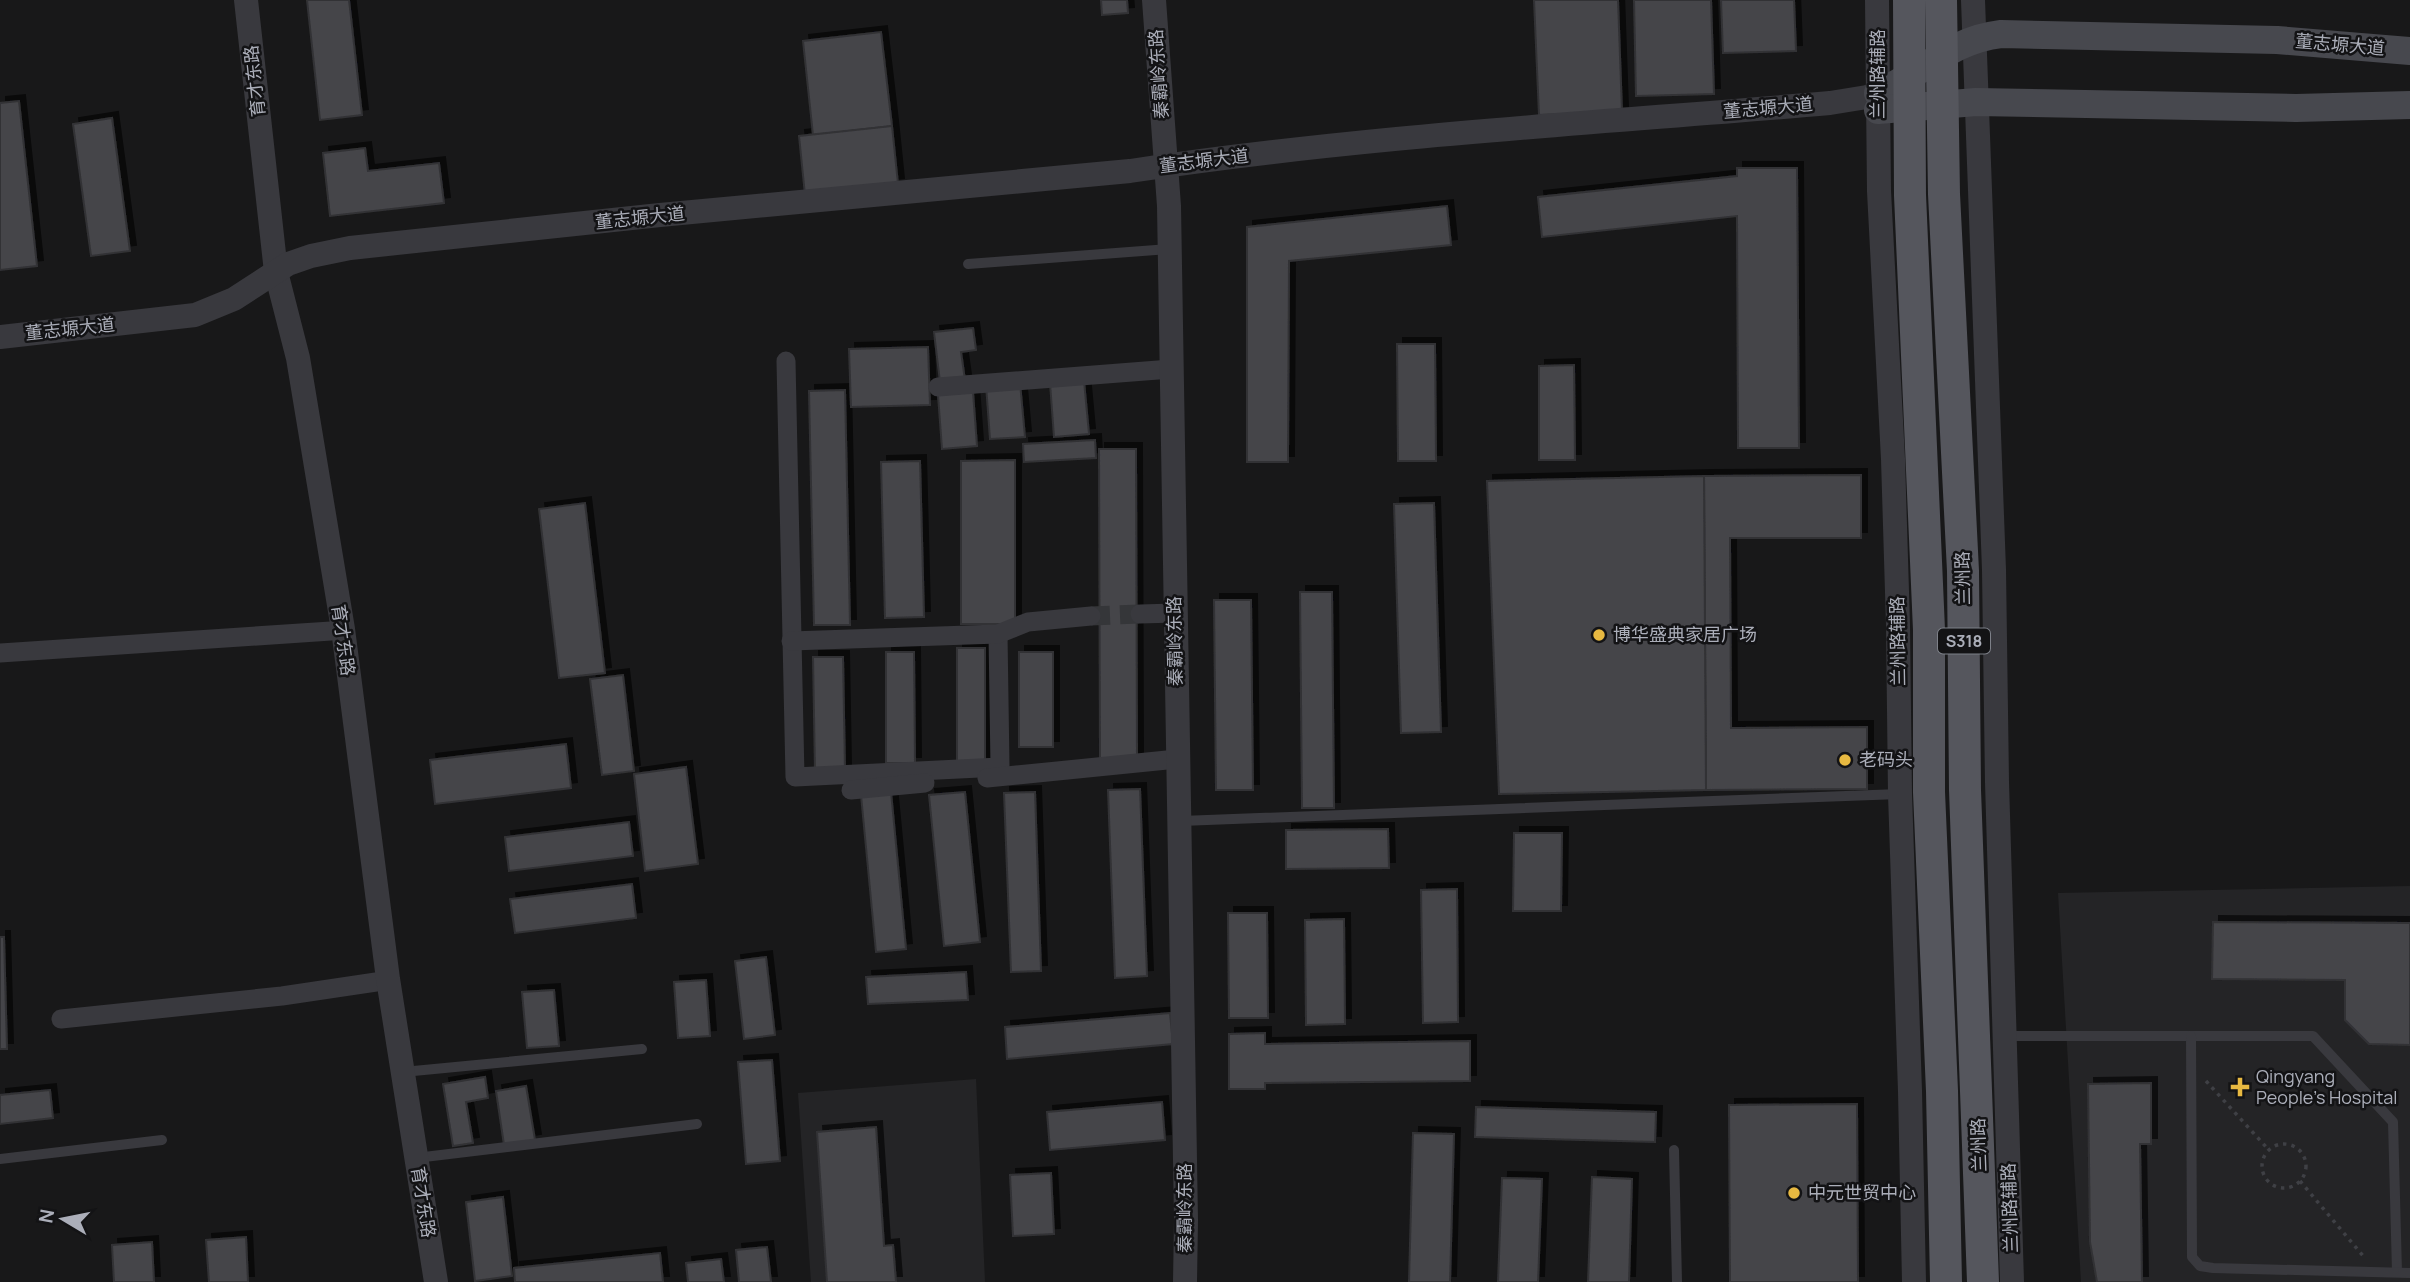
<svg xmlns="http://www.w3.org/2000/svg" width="2410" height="1282" font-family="Manrope,'Noto Sans SC',sans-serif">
<defs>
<filter id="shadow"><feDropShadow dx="6" dy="-6" stdDeviation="0" flood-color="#0009"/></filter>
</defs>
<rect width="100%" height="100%" fill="#181819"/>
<!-- built -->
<g fill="#242426">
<polygon points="2410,886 2410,1282 2081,1282 2058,893"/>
<polygon points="976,1079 985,1282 811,1282 798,1093"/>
</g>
<!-- building -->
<g fill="#454549" stroke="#323235" stroke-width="2" filter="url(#shadow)">
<polygon points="307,0 349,0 362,115 320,120"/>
<polygon points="1101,0 1127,0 1128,13 1102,15"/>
<polygon points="1534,0 1618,0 1622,112 1539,115"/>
<polygon points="1634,0 1711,0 1714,94 1636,96"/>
<polygon points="1721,0 1794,0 1796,51 1723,53"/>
<polygon points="881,32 892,126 813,135 803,41"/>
<polygon points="19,101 37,266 0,270 0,103"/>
<polygon points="112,118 130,251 91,256 73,124"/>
<polygon points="892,126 898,184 805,195 799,136"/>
<polygon points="365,148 368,171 439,163 444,203 330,216 323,153"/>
<polygon points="1737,168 1797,168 1799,448 1738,448 1737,216 1542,237 1538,197 1737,176"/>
<polygon points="1447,206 1451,245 1289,261 1288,462 1247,462 1247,227"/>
<polygon points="973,328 976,350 961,352 965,380 940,382 934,332"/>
<polygon points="1397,344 1435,344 1436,461 1398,461"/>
<polygon points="928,347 930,405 851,407 849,349"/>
<polygon points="1574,365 1575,460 1539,460 1539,366"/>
<polygon points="1084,381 1089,434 1054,437 1050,383"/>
<polygon points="1020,383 1025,437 990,439 986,385"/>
<polygon points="845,390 850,625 814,625 809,391"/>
<polygon points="973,392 977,446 942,449 938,395"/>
<polygon points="1095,440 1096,458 1024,462 1023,444"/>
<polygon points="1099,449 1136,449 1137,761 1100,761"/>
<polygon points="1015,460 1015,624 961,624 961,461"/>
<polygon points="920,461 924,617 885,618 881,462"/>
<polygon points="1861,475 1861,538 1730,538 1731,728 1867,727 1867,789 1706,790 1704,476"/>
<polygon points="1704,476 1706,790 1499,794 1487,481"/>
<polygon points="585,503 605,673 559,678 539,509"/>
<polygon points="1434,503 1441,732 1401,733 1394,504"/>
<polygon points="1300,592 1332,592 1334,808 1302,808"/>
<polygon points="1214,600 1251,600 1253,790 1216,790"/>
<rect x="957" y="648" width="28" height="115"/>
<polygon points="886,652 914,652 915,763 886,763"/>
<rect x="1019" y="652" width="34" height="95"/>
<polygon points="813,657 843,657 845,771 815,771"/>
<polygon points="623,675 634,771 602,775 590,679"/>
<polygon points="566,744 571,788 435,804 430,760"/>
<polygon points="686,767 698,864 645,871 634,774"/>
<polygon points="1140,789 1147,976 1115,978 1108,790"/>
<polygon points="891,792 906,949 876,952 861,795"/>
<polygon points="965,792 980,942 944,946 929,795"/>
<polygon points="1035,792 1041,971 1011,972 1004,793"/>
<polygon points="629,822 633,856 509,871 505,837"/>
<polygon points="1388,829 1389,868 1286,869 1286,830"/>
<polygon points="1514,833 1562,833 1561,911 1513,911"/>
<polygon points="632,884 636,918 515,933 510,899"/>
<polygon points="1457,889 1458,1022 1423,1023 1421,890"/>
<polygon points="1228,913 1267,913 1268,1018 1229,1018"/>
<polygon points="1344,919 1345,1024 1306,1025 1305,920"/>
<polygon points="2213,922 2410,923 2410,1045 2369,1044 2345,1020 2345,980 2212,979"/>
<polygon points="0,937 4,937 7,1049 0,1049"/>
<polygon points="766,957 775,1035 744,1039 735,961"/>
<polygon points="966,972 968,1000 868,1004 866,977"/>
<polygon points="706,980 710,1036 678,1038 674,982"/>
<polygon points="554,990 559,1046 527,1048 522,992"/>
<polygon points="1170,1013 1173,1044 1007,1059 1005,1027"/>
<polygon points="1265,1033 1265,1044 1470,1041 1470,1081 1265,1083 1265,1089 1229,1089 1229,1034"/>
<polygon points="772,1060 780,1161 746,1164 738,1062"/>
<polygon points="485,1077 488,1098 466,1102 473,1143 453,1146 443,1084"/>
<polygon points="2151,1083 2151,1144 2140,1144 2142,1282 2097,1282 2090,1242 2088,1084"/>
<polygon points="526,1086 535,1140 504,1145 496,1091"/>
<polygon points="50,1090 53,1118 0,1124 0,1095"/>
<polygon points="1162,1102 1165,1140 1050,1150 1047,1112"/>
<polygon points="1857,1104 1858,1282 1730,1282 1729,1105"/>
<polygon points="1476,1107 1656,1112 1655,1142 1475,1137"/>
<polygon points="876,1127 884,1246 893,1245 896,1282 827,1282 817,1132"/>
<polygon points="1413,1133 1454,1134 1450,1282 1409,1282"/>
<polygon points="1051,1173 1054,1234 1013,1236 1010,1175"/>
<polygon points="1592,1177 1632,1179 1629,1282 1588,1282"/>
<polygon points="1502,1178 1542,1179 1538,1282 1498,1282"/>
<polygon points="503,1197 512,1276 475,1281 466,1202"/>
<polygon points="246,1237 248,1282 209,1282 206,1240"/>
<polygon points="152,1242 154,1282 114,1282 112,1245"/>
<polygon points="767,1247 771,1282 739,1282 736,1250"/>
<polygon points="660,1253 663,1282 515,1282 514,1268"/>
<polygon points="721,1259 724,1282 688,1282 686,1263"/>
</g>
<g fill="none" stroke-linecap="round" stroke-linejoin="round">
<!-- minor-tunnel -->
<polyline stroke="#353639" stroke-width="19" stroke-dasharray="19 10" stroke-linecap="butt" points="1091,616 1140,614"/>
<!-- path -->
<g stroke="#3f4045" stroke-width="3.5" stroke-dasharray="3.5 5" stroke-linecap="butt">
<polyline points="2206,1081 2268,1149"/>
<circle cx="2284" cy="1166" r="22"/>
<polyline points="2300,1181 2364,1257"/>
</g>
<!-- service -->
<g stroke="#39393e" stroke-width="10">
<polyline points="968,264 1169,249"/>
<polyline points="1181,821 1900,794"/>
<polyline points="2005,1036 2313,1036 2393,1122 2397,1272"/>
<polyline points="2191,1036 2192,1257 2200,1266 2213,1268 2410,1273"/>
<polyline points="403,1072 642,1049"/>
<polyline points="1674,1150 1677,1282"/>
<polyline points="416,1158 697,1124"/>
<polyline points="0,1159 162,1140"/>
</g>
<!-- minor -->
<g stroke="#39393e" stroke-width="19">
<polyline points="786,361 795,777 1000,767 998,634"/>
<polyline points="938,387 1171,369"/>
<polyline points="1140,614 1175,613"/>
<polyline points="791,641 998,634 1028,622 1091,616"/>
<polyline points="0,653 331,631"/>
<polyline points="987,778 1177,759"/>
<polyline points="851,790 925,783"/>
<polyline points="61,1019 282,996 376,982"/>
</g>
<!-- tertiary -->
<g stroke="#39393e" stroke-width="24">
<polyline points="246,0 276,272 298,358 343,629 388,979 436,1282"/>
<polyline points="1154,0 1169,206 1186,1220 1185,1282"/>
<polyline points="1877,0 1879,191 1893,459 1898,625 1900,794 1910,1091 1914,1282"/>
<polyline points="1973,0 1994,570 1997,782 2012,1282"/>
<path d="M0,337L195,315L234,299L288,264L311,256L350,248L660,215L1130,171C1362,136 1597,123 1830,103L1867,97L1878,93"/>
</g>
<!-- secondary -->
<g stroke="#47484e" stroke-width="28">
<path d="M1878,93C1923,74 1949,40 2001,34L2277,40L2410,51"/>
<polyline points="1878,110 1976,102 2296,108 2410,105"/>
</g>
<!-- primary -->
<g stroke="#55565d" stroke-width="32">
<polyline points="1909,0 1910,195 1929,630 1929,792 1942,1091 1946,1282"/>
<polyline points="1941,0 1944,194 1963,571 1965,790 1983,1282"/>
</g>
</g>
<!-- markers -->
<g fill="#e8b941" stroke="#131315" stroke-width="2.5">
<circle cx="1599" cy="635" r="7"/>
<circle cx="1845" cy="760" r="7"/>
<path d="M2236.5 1076.5h7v7h7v7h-7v7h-7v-7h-7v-7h7z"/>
<circle cx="1794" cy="1193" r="7"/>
</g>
<g text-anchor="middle" stroke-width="5" stroke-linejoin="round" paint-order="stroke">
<!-- shield labels -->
<rect fill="#131315" stroke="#7d8088" stroke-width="2" x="1938" y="628.5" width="52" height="25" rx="5"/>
<g font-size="16" font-weight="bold" fill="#abaeb9">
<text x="1964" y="647">S318</text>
</g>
<!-- street labels -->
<g font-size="18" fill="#abaeb9" stroke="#131315">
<text transform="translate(2340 45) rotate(5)" y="6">董志塬大道</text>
<text transform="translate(1159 74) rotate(-94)" y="6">秦霸岭东路</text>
<text transform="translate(1878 74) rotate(-90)" y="6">兰州路辅路</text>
<text transform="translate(255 81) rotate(-96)" y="6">育才东路</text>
<text transform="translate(1768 108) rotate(-5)" y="6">董志塬大道</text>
<text transform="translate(1204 161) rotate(-7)" y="6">董志塬大道</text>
<text transform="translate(640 218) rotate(-6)" y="6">董志塬大道</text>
<text transform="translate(70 329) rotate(-6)" y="6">董志塬大道</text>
<text transform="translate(1963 578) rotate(-91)" y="6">兰州路</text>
<text transform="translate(343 640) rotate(82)" y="6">育才东路</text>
<text transform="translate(1175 641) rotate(-91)" y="6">秦霸岭东路</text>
<text transform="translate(1898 641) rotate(-91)" y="6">兰州路辅路</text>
<text transform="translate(1979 1145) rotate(-92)" y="6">兰州路</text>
<text transform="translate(423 1202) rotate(81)" y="6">育才东路</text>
<text transform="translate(1185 1208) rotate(-90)" y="6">秦霸岭东路</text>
<text transform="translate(2010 1208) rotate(-92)" y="6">兰州路辅路</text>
</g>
<!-- poi labels -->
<g font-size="18" fill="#abaeb9" stroke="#131315" text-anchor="start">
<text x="1613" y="641">博华盛典家居广场</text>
<text x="1859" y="766">老码头</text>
<text x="2256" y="1083">Qingyang<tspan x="2256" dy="21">People's Hospital</tspan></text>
<text x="1808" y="1199">中元世贸中心</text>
</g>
</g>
<!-- north arrow -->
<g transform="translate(63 1219) rotate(280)" stroke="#131315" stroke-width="5" paint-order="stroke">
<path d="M0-5L12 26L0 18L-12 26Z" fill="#abaeb9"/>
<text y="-10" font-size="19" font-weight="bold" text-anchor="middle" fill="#abaeb9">N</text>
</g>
</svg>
